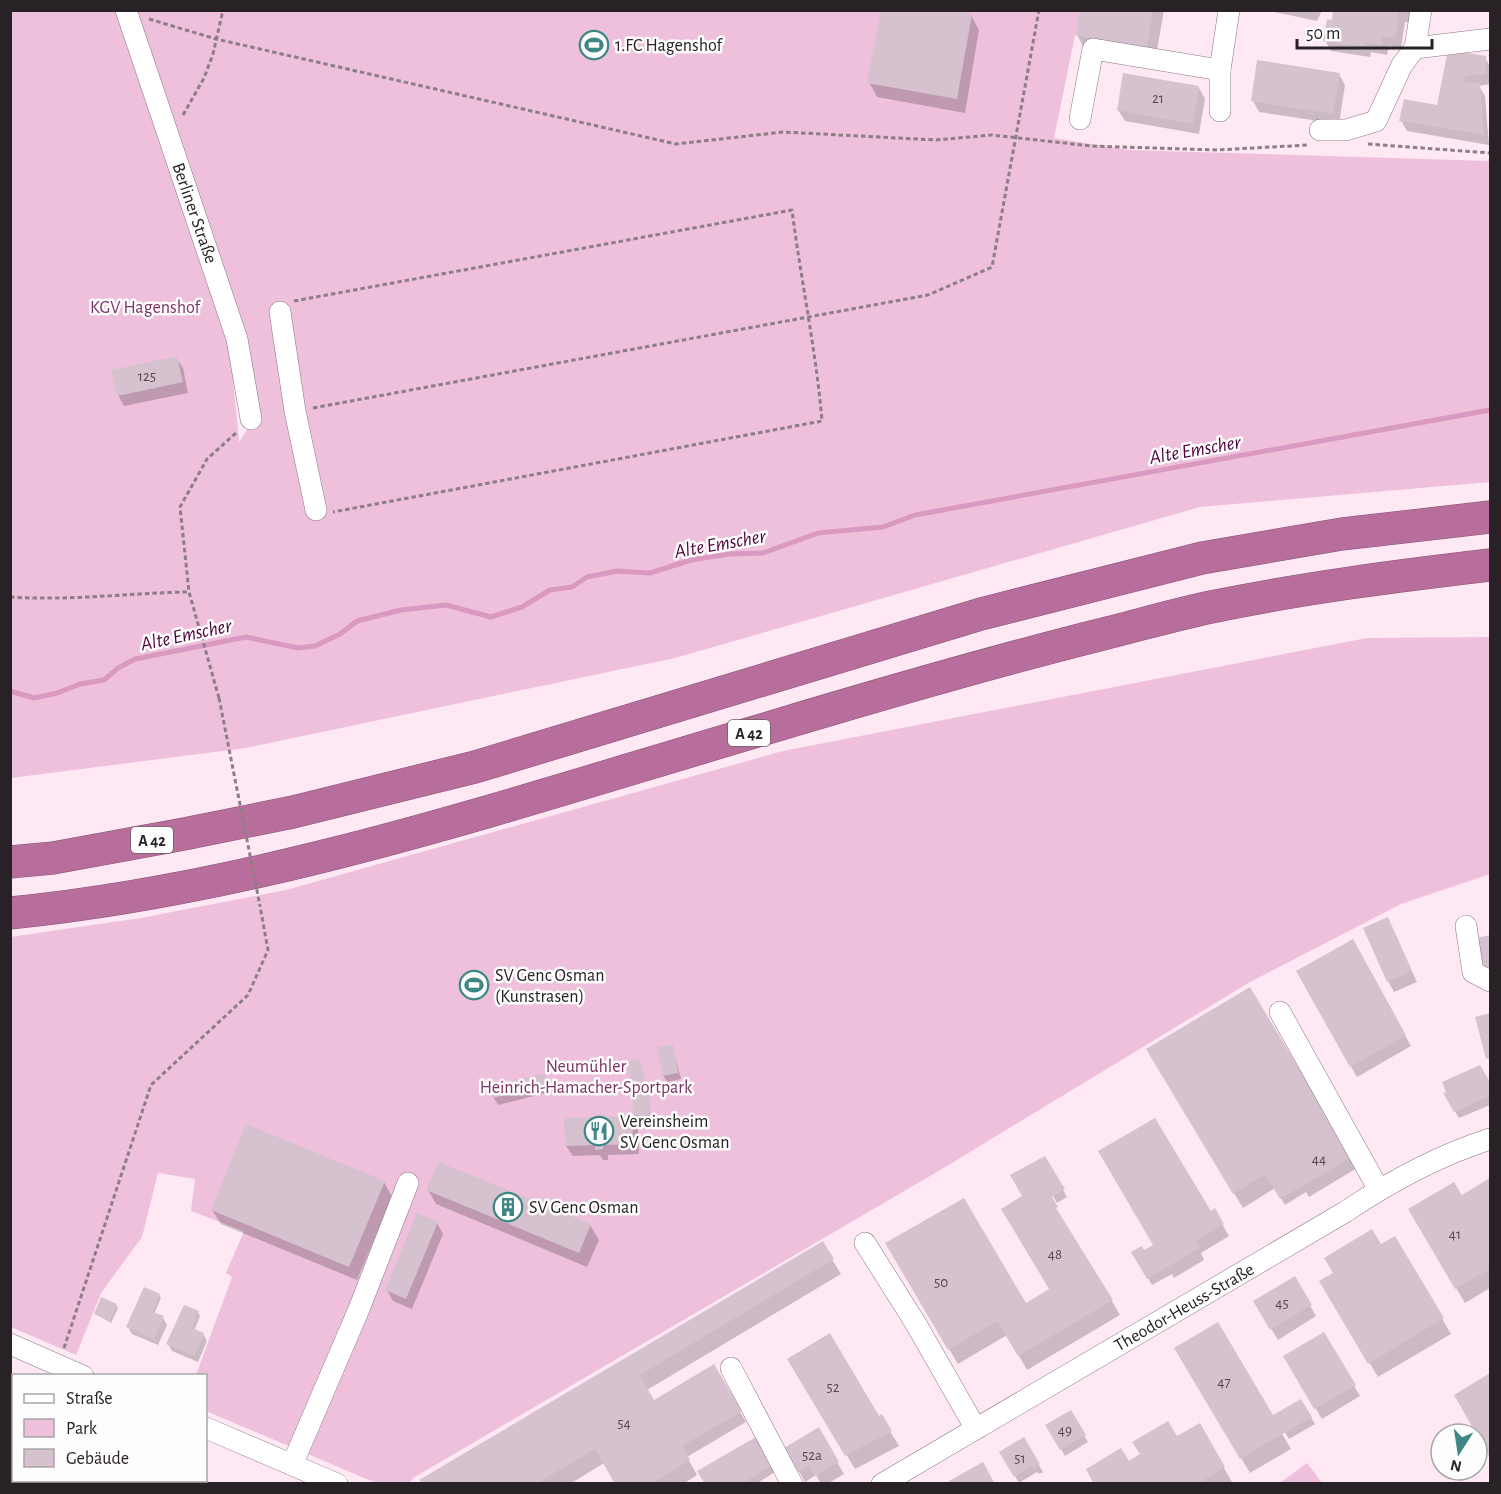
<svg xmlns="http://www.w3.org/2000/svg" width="1501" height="1494" font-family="'Alegreya Sans',sans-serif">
<rect width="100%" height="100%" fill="#fee8f4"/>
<!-- green -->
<g fill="#eec0db" fill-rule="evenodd">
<path d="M10,11H1080L1054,138L1129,150L1490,161V482L1200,507L675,658L246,748L11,778ZM233,380L247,430L239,442V441Z"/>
<polygon points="1490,637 1490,874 1401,904 1250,982 942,1169 413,1478 410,1483 376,1483 206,1411 206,1376 196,1375 232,1277 226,1273 244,1231 191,1211 195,1179 158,1173 142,1237 101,1293 76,1355 11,1327 10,937 141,918 286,890 783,751 1367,638"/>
<polygon points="1307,1463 1322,1483 1280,1483"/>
</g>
<!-- shadow -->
<g fill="#0003">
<polygon points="1081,10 1164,10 1155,62 1085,50 1077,35"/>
<polygon points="1265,10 1322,10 1317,21"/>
<polygon points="1335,10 1413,10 1411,23 1405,22 1401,48 1389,46 1387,55 1371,52 1370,57 1331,51 1325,40"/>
<polygon points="971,15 979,30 965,113 877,97 869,82"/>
<polygon points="1449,52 1485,57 1490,67 1490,84 1479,86 1485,96 1489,145 1407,131 1401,120 1439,107"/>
<polygon points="1339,74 1345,85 1339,124 1259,112 1253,101"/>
<polygon points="1199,88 1205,99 1199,134 1125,121 1118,110"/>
<polygon points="176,358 183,368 188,393 124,406 118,395"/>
<polygon points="1387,919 1417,982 1394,992 1388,981"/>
<polygon points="1352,941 1411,1046 1357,1077 1298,972"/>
<polygon points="1249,989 1357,1168 1309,1197 1306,1192 1285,1205 1275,1188 1243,1208 1148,1050"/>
<polygon points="1490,1015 1490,1063 1476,1018"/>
<polygon points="672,1046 681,1079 667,1082 663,1075"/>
<polygon points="640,1061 646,1085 636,1088 634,1085"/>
<polygon points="544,1075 550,1092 498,1105 494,1098 491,1088"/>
<polygon points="1487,1077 1490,1083 1490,1105 1459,1118 1445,1094"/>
<polygon points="649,1097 650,1117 637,1118 635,1115"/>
<polygon points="632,1118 638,1128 639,1154 608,1155 608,1160 603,1160 600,1155 573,1156 566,1146"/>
<polygon points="1045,1158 1067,1197 1057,1203 1046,1184 1043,1186 1096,1279 1098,1277 1120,1315 1027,1370 1007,1335 958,1364 887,1244 1025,1305 1050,1290 1024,1197"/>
<polygon points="1490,1180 1490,1236 1466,1194"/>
<polygon points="384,1182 392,1197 357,1280 221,1224 212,1210"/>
<polygon points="1454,1184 1490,1243 1490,1288 1465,1303 1410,1210"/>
<polygon points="428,1190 590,1225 599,1240 587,1267 436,1204"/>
<polygon points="1214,1210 1229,1236 1201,1253 1204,1260 1174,1278 1172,1274 1152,1285 1133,1253 1144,1252"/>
<polygon points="437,1223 443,1234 412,1309 393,1301 387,1290"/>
<polygon points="1394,1238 1451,1334 1378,1377 1321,1282"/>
<polygon points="822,1243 841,1274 647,1390 654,1402 713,1367 746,1422 687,1457 697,1475 683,1484 616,1484 604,1463 570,1484 422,1484 421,1481"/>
<polygon points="1294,1278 1316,1316 1278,1340 1255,1301"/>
<polygon points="159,1295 161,1298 154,1314 163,1318 167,1325 158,1345 132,1334 128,1327"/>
<polygon points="116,1305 118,1308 111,1323 96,1314"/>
<polygon points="184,1307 198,1313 200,1316 194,1331 203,1334 207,1341 198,1362 172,1351 168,1344"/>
<polygon points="1217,1324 1291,1449 1250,1473 1176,1348"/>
<polygon points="1324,1334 1360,1396 1322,1419 1285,1357"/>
<polygon points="789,1359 879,1418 881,1417 899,1446 855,1469"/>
<polygon points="1490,1375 1490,1455 1456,1395"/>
<polygon points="1301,1401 1315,1424 1289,1439 1275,1416"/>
<polygon points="1070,1412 1088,1442 1065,1456 1047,1426"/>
<polygon points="1199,1425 1232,1482 1230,1484 1096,1484"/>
<polygon points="818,1430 844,1474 827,1484 821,1484 816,1475 805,1482 786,1449"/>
<polygon points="755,1439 775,1472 756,1484 706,1484"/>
<polygon points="1023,1439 1043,1472 1039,1474 1037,1472 1019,1483 1001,1453"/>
</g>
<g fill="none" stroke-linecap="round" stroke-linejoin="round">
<!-- stream -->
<polyline stroke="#da99c0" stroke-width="5" points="10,691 34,698 57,693 80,684 104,680 118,668 135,659 246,637 298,648 315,646 340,634 357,621 401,610 446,605 491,617 522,607 550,590 572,587 587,577 617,571 650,573 691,560 729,554 763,553 818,533 883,527 915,515 1490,410"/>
</g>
<!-- building -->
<g fill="#d6c2ce">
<polygon points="881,10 955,10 972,14 957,99 867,83"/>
<polygon points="1080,10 1153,10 1147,48 1075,35"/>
<polygon points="1333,10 1406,10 1406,13 1399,12 1395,38 1383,36 1381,45 1365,42 1364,47 1323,41 1327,19 1332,20"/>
<polygon points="1448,50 1486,56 1486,74 1465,76 1464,83 1480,83 1484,135 1399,121 1404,99 1437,105"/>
<polygon points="1257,60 1340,73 1333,114 1251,101"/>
<polygon points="1123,73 1199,86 1193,124 1117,110"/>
<polygon points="177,356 183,382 117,396 111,370"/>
<polygon points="1388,917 1412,971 1387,982 1363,928"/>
<polygon points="1490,935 1490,972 1484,974 1476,938"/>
<polygon points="1353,939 1406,1035 1350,1067 1296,971"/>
<polygon points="1250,987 1352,1157 1280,1199 1265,1174 1233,1194 1146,1049"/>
<polygon points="1490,1013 1490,1058 1486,1059 1475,1017"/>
<polygon points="673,1044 678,1073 662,1076 657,1047"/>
<polygon points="640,1059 646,1083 632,1086 627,1062"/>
<polygon points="1480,1065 1490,1082 1490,1096 1454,1112 1443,1093 1446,1092 1442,1082"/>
<polygon points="545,1073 548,1085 492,1098 489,1087"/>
<polygon points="632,1095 650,1095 649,1115 633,1115"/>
<polygon points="632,1116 633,1144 603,1145 603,1149 595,1150 595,1145 565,1146 564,1118"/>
<polygon points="1155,1118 1211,1211 1215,1208 1224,1224 1196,1241 1200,1248 1147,1279 1131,1252 1142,1246 1144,1250 1153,1245 1098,1151"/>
<polygon points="246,1124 385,1181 349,1267 211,1210"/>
<polygon points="1045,1156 1065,1189 1052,1197 1058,1207 1056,1208 1113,1300 1018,1356 997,1321 948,1350 885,1243 964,1198 1026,1303 1049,1289 1001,1209 1022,1196 1010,1175"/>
<polygon points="439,1162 591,1224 579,1253 426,1190"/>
<polygon points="1490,1178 1490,1269 1455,1289 1408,1209 1454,1182 1462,1195"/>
<polygon points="417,1213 438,1222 406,1299 385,1290"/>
<polygon points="1372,1229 1381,1244 1395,1236 1444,1318 1368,1364 1319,1281 1333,1273 1324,1258"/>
<polygon points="823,1241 834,1259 640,1375 654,1400 714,1364 742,1411 682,1446 690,1460 651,1484 615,1484 595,1449 541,1481 543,1484 424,1484 419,1480"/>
<polygon points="1295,1276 1312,1305 1270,1330 1253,1301"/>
<polygon points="144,1287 160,1294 153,1312 164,1316 154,1339 126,1327"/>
<polygon points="101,1297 117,1304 110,1321 94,1314"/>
<polygon points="184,1305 199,1311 192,1328 204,1333 194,1356 166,1344"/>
<polygon points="1218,1322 1273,1415 1301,1399 1312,1417 1240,1459 1174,1348"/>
<polygon points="1324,1332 1356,1385 1314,1409 1283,1356"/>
<polygon points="830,1333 879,1416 882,1414 892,1431 845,1456 787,1359"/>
<polygon points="1490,1373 1490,1458 1454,1395"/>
<polygon points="1071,1410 1086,1435 1060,1450 1045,1425"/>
<polygon points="1168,1421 1177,1436 1200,1423 1225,1467 1197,1484 1094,1484 1086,1469 1121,1448 1129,1461 1140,1454 1132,1442"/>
<polygon points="819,1427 839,1462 815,1476 809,1466 798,1472 784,1448"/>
<polygon points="756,1437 772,1465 741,1484 705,1484 697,1471"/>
<polygon points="1024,1437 1040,1464 1034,1469 1032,1466 1014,1477 999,1452"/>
<polygon points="983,1462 995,1484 950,1484 949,1481"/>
</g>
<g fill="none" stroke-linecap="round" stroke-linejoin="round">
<!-- minor casing -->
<g stroke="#8a7782" stroke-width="22">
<g id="minor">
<polyline points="126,10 237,339 251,419"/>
<polyline points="1415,48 1490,39"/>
<polyline points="1220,70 1220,111"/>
<polyline points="1080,119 1093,49 1220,70 1229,10"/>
<polyline points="1320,130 1346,130 1376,121 1402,65 1415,48 1421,10"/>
<polyline points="280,312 295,411 316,510"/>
<polyline points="1466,926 1473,972 1490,981"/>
<polyline points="1280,1012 1379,1190"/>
<polyline points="865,1243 916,1324 976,1429"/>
<polyline points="10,1344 83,1376"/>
<polyline points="731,1368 792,1484"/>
<polyline points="206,1428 337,1484"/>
<polyline points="292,1465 359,1309 408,1183"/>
<path d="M882,1484L1345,1212C1391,1181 1437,1156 1490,1139"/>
</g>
</g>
<!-- highway casing -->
<g stroke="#855372" stroke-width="33">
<g id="highway">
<polyline points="10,862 53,858 184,834 293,812 475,767 981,614 1202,558 1342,534 1490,517"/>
<path d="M10,913C270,887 519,801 768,728C878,695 988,663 1099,635C1136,626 1173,615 1211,607C1303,588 1396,576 1490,565"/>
</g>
</g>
<!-- path -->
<g stroke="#8d7e86" stroke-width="3" stroke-dasharray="4.5 3" stroke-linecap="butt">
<polyline points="149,19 216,39 676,144 783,132 936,140 992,135 1091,146 1217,150 1308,145"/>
<polyline points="183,115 204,78 213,54 223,10"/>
<polyline points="1368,144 1490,153"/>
<path d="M294,301L792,210C801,281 816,350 822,421L333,512"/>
<polyline points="313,408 928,295 992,267 1039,10"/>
<path d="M10,597C70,601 129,593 188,592"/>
<polyline points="219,698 189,592 180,507 207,459 237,432"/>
<polyline points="64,1348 151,1085 248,995 268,950 260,906"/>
<polyline points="29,1484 30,1480"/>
</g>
<!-- minor -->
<use href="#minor" stroke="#fff" stroke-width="21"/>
<!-- highway -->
<use href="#highway" stroke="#b76e9c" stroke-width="32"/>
<!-- path-bridge -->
<polyline stroke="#8d7e86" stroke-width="3" stroke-dasharray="4.5 3" stroke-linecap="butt" points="219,698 260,906"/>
</g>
<!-- icons -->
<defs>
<g id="stadium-ring" transform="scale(1.5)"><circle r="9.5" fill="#fdfdfd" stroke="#3f8785" stroke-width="1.5"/><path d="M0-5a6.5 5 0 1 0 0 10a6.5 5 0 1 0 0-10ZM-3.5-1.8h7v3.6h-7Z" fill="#3f8785"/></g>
<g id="restaurant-ring" transform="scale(1.5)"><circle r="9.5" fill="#fdfdfd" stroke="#3f8785" stroke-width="1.5"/><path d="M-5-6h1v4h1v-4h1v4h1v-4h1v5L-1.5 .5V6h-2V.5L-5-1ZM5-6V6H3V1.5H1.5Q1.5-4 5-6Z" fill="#3f8785"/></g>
<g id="building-ring" transform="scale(1.5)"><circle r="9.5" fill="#fdfdfd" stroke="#3f8785" stroke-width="1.5"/><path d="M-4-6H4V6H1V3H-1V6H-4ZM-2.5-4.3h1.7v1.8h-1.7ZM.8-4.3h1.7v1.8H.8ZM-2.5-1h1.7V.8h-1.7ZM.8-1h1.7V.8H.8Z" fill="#3f8785"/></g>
</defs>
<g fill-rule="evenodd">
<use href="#stadium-ring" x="594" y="45"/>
<use href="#stadium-ring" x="474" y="985"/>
<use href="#restaurant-ring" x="599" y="1131"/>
<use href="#building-ring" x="508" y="1207"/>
</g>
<g text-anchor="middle" stroke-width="5" stroke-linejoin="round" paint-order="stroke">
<!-- number labels -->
<g font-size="15" fill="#54494f">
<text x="1158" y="103">21</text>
<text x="147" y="381">125</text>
<text x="1319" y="1164">44</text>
<text x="1455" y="1239">41</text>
<text x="1055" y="1259">48</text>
<text x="941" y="1287">50</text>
<text x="1282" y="1308">45</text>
<text x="1224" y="1387">47</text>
<text x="833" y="1392">52</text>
<text x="624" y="1428">54</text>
<text x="1065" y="1435">49</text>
<text x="812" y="1460">52a</text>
<text x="1020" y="1463">51</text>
</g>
<!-- shield labels -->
<g fill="#fdfdfd" stroke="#686366" stroke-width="1.5">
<rect x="728" y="720" width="42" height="26" rx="4.5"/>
<rect x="131" y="827" width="42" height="26" rx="4.5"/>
</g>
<g font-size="16" font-weight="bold" fill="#282125">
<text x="749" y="739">A 42</text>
<text x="152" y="846">A 42</text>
</g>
<!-- poi labels -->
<g font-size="18" fill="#282125" stroke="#fdfdfd" text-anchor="start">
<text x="615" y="51">1.FC Hagenshof</text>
<text x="495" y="981">SV Genc Osman<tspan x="495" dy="21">(Kunstrasen)</tspan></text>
<text x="620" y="1127">Vereinsheim<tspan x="620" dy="21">SV Genc Osman</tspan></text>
<text x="529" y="1213">SV Genc Osman</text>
</g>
<!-- street labels -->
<g font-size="18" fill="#282125" stroke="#fdfdfd">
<text transform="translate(195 213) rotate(71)" y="6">Berliner Straße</text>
<text transform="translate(1184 1307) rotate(-30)" y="6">Theodor-Heuss-Straße</text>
</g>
<!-- park labels -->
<g font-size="18" fill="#7c3163" stroke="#fdfdfd">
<text x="145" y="313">KGV Hagenshof</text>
<text x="586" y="1072">Neumühler<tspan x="586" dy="21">Heinrich-Hamacher-Sportpark</tspan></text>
</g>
<!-- water labels -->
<g font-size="20" font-style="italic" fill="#4d0039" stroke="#fdfdfd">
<text transform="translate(1195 449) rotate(-10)" y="7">Alte Emscher</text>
<text transform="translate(720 543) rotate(-10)" y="7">Alte Emscher</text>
<text transform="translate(186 634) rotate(-12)" y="7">Alte Emscher</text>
</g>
</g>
<!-- border -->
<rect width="1501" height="1494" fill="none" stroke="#282125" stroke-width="24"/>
<!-- legend -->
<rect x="12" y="1374" width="195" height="108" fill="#fdfdfd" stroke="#a8a5a7" stroke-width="1.5"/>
<rect x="24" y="1394" width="30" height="9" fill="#ffffff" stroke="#a8a5a7" stroke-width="1.5"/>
<text x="66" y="1404" font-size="18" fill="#282125">Straße</text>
<rect x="24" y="1419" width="30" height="18" fill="#eec0db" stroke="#a8a5a7" stroke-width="1.5"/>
<text x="66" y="1434" font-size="18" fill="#282125">Park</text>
<rect x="24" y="1449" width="30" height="18" fill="#d6c2ce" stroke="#a8a5a7" stroke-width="1.5"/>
<text x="66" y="1464" font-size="18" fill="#282125">Gebäude</text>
<!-- north arrow -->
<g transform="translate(1459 1452) rotate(192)"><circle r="28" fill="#fdfdfd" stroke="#a8a5a7" stroke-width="1.5"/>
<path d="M0-4.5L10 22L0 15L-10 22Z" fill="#3f8785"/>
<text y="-9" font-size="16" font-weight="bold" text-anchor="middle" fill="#282125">N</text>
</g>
<!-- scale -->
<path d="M1297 39v9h135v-9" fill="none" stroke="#282125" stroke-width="3"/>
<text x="1306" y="39" font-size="18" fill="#282125" stroke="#fdfdfd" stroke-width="4.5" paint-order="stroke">50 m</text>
</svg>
